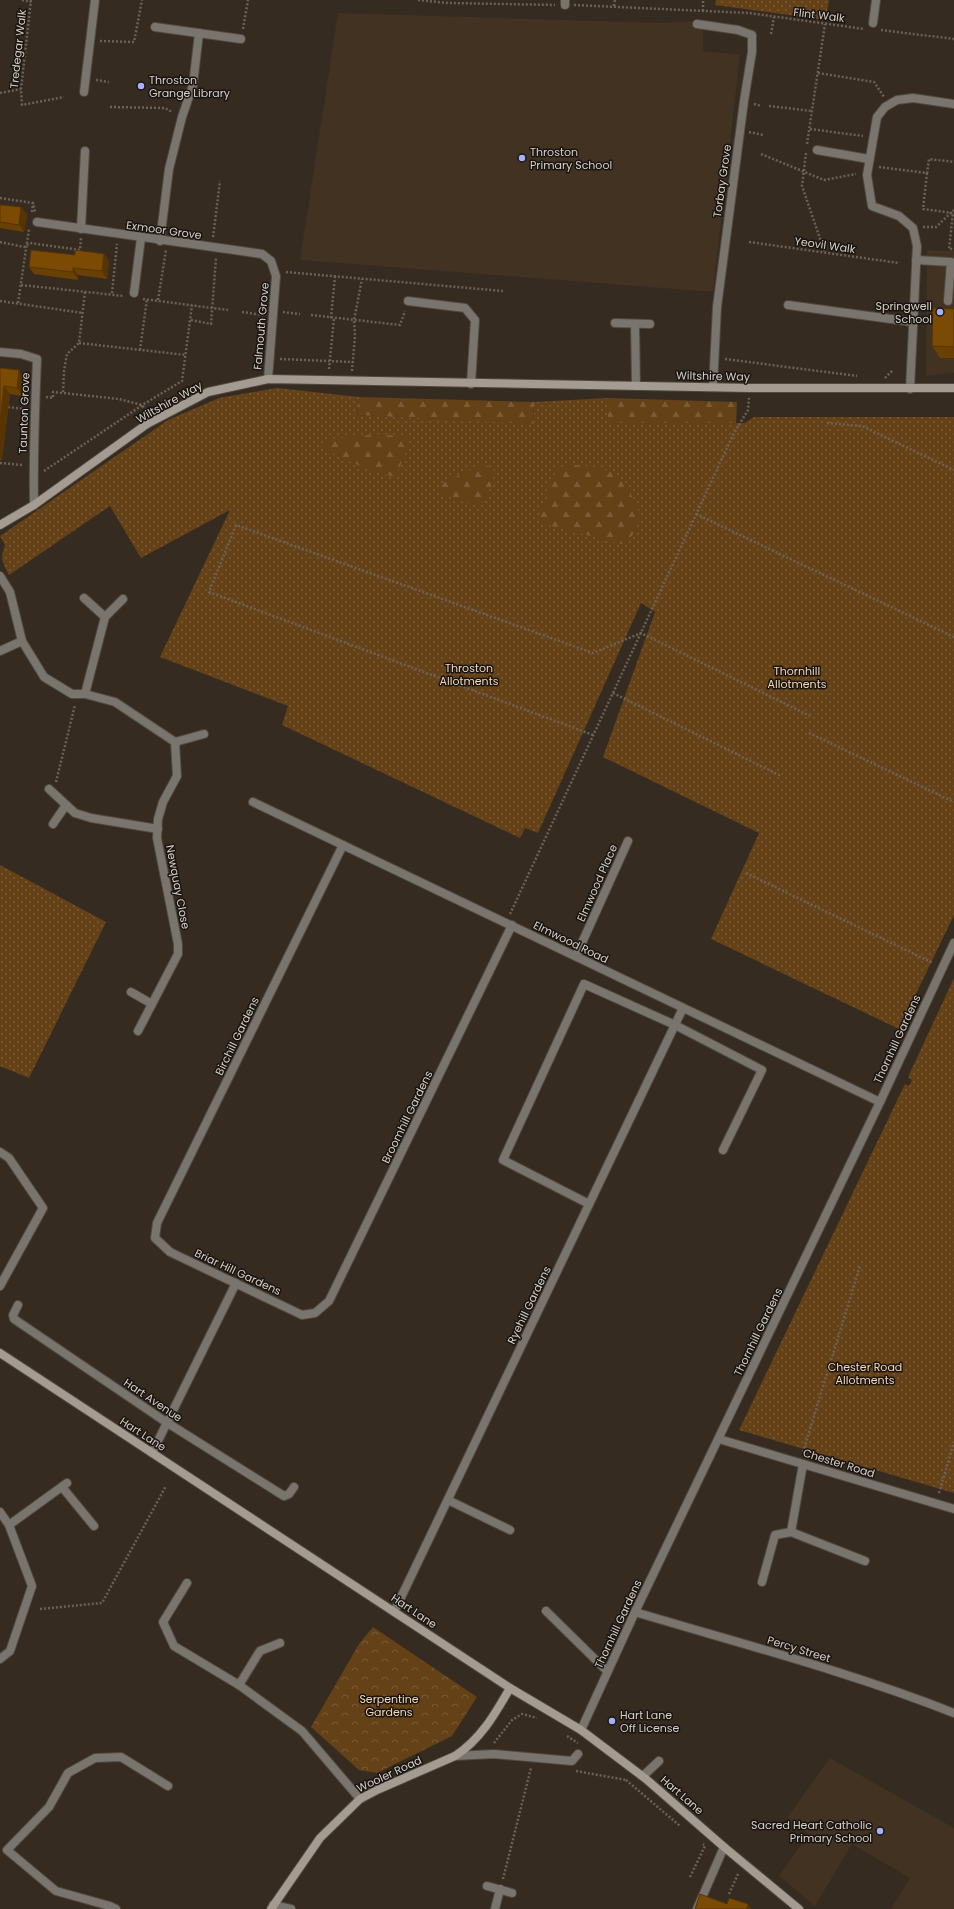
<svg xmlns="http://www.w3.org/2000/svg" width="954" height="1909" font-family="Poppins,sans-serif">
<defs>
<pattern id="grass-dots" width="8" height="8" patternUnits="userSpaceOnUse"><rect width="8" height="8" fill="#644117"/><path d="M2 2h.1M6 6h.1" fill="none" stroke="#795b37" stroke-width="1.8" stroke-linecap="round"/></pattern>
<pattern id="forest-firs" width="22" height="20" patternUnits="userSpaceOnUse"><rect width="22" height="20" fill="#644117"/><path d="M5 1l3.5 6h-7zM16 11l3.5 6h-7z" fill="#795b37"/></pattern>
<pattern id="park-crowns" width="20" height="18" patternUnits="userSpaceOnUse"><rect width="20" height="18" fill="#644117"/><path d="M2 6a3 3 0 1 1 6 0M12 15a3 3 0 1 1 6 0" fill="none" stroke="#795b37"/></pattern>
</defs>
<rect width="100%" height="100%" fill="#352b20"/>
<!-- built -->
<g fill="#413222">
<polygon points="338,13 660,23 703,21 703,51 740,55 713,292 300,260"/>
<polygon points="927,250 954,251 954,373 926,376"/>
<polygon points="830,1758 954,1828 954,1909 891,1909 910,1878 852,1844 815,1906 779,1876 809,1834 787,1818"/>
</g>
<!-- grass -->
<g fill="url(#grass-dots)">
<polygon points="716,0 829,0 826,20 715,5"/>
<path d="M277,388L359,397L357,415L533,423L534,402L608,398V423H745L754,417H954V915L899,1029L711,939L759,833L603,757L655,612L641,603L538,833L525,828L520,838L282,725L288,706L160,657L230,510L141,558L110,506L9,575C2,562 0,559 5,545L0,536L168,420L219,398Z"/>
<polygon points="0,865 106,922 29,1078 0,1066"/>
<polygon points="954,978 954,1493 739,1430 905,1084 909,1086 912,1080 908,1077"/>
</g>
<!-- forest -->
<g fill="url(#forest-firs)">
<polygon points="359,397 534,402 533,424 357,415"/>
<polygon points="608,398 737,402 736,423 608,423"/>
<polygon points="380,434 406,437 410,444 395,477 362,467 324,449 324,442 331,439"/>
<path d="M480,465L492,467C498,478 487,494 482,505L477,506L444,494L438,490L445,482Z"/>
<path d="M565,465C581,465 605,466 618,477C622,480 625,486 627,489C642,509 645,529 622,544L544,524L539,517V512L547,501L548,490L557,470Z"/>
</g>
<!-- park -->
<polygon fill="url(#park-crowns)" points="373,1627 477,1697 452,1736 377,1773 359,1770 311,1727 359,1644"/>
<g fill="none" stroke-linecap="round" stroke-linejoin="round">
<!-- lane casing -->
<g stroke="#52493e" stroke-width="10">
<g id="lane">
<polyline points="817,150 869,159"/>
<polyline points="81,229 85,151"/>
<polyline points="916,260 951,262 948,301"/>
<polyline points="788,305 913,322"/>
<polyline points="589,1204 503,1160 584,984 675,1025 762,1070 723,1150"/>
<polyline points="62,1487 94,1526"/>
<polyline points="448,1500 510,1530"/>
<polyline points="762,1582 775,1535 791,1532"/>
<polyline points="643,1776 659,1761"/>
</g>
</g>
<!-- street casing -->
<g stroke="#52493e" stroke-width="10">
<g id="street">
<polyline points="565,5 565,0"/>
<polyline points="873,23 876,0"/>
<polyline points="697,24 738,30 752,35 752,52 744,101 717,307 713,387"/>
<polyline points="155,27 241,39"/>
<polyline points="84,92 95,0"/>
<polyline points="37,222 262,254 271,261 276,276 268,379"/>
<polyline points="160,241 169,169 182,117 193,85 199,33"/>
<polyline points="134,293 141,238"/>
<polyline points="408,301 465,308 475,320 471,384"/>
<polyline points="615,323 650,324"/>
<polyline points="635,324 636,386"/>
<path d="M0,352L21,354L37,359C35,408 33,456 34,505"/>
<polyline points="910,389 917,246 913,228 899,216 872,206 867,175 877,117 885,107 897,100 913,98 954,104"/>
<polyline points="0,576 10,592 22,641 44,677 72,694 85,694 115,702 175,742 177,776 163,802 158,819 157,838 178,944 178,954 138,1031"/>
<polyline points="84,598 105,617"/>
<polyline points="0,651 22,641"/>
<polyline points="85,694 105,617 123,599"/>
<polyline points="175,742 204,734"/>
<polyline points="49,789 75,813 91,818 158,829"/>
<polyline points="253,802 880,1102"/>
<polyline points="53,824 66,805"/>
<polyline points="343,845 157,1223 155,1238 170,1252 302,1315 315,1313 329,1301 512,925"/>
<polyline points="576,956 628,841"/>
<polyline points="131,992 152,1004"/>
<polyline points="0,1152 9,1158 43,1208 0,1286"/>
<polyline points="18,1305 13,1315 14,1319 166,1422 284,1496 289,1494 294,1487"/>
<polyline points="719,1439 954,1509"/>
<polyline points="152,1453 236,1283"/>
<polyline points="803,1464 791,1532 865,1561"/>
<polyline points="0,1512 9,1525 32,1586 10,1651 0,1659"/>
<polyline points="9,1525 67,1483"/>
<polyline points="187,1583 163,1622 174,1646 239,1685 302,1731 360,1799"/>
<polyline points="546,1611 607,1671"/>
<polyline points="394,1612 683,1008"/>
<path d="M635,1612C742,1644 850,1672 954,1713"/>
<polyline points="239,1685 260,1651 280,1643"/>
<polyline points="581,1730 635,1612 880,1102 954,943"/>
<polyline points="455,1756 494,1754 572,1761 578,1754"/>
<polyline points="487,1886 512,1893"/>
<polyline points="273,1905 291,1909"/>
<polyline points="116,1909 110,1906 56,1891 7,1850 49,1807 68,1773 95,1758 121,1757 168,1786"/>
<polyline points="495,1909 500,1889"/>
<polyline points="697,1909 724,1847"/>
</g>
</g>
<!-- secondary casing -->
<g stroke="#52493e" stroke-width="10">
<g id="secondary">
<polyline points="0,525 34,505 147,424 208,392 268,379 750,388 954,388"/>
<polyline points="0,1353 510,1688 581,1730 646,1779 724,1847 799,1909"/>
<path d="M271,1909L320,1838L360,1799L377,1790L455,1756C481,1739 495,1714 510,1688"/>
</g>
</g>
<!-- path -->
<g stroke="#6b6258" stroke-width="2.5" stroke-dasharray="2 2" stroke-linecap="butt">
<polyline points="22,0 31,2"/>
<polyline points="31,0 21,89 22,105 64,97"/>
<polyline points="418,0 448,3 555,5"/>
<polyline points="574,5 749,13 864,29"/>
<polyline points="614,6 615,0"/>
<polyline points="703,11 703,0"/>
<polyline points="243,29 248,0"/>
<polyline points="881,30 954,39"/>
<polyline points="771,34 774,17"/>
<polyline points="100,41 134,42 142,0"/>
<polyline points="818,73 874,82 884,97"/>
<polyline points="96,80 109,82"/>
<polyline points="0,93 21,89"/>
<polyline points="754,104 761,106"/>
<polyline points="769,106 812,111"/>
<polyline points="110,107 165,108 172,112"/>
<polyline points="810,129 863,136"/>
<polyline points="749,132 763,135"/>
<polyline points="807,144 825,24"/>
<polyline points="806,153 802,186 825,253"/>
<polyline points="761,154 824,180 856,174"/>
<polyline points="879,167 927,173 929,159 954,162"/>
<polyline points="927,173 923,209 953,213 949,249 954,249"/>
<polyline points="0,198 33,203 35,212"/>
<polyline points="32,212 33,203"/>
<polyline points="923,227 936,227 954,210"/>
<polyline points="213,237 220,181"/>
<polyline points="0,242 24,247 30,243 80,250 81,238"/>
<polyline points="749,242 899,263"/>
<polyline points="286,272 503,291"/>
<polyline points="21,285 124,296"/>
<polyline points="85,292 79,343 67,354 64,371 63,393 119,399 142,405 147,412"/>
<polyline points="112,293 117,244"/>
<polyline points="143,299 228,310"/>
<polyline points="158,300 166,250"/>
<polyline points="0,301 83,313"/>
<polyline points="18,303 29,229"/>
<polyline points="242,312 263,315"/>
<polyline points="283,312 300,314"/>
<polyline points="311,315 400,325 405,311"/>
<polyline points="331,318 335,276"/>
<polyline points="191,320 211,324 216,258"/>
<polyline points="79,343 186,355"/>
<polyline points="140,350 147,299"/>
<polyline points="280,359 353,362"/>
<polyline points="725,359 857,376"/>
<polyline points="329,369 334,318"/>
<polyline points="352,371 355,336 354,320 362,279"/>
<polyline points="885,378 893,370"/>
<polyline points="46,397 53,398 53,392 63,393"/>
<polyline points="0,406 25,409"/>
<polyline points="827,423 862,426 954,470"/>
<polyline points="0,463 23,465"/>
<polyline points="44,471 144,404 182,381 192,305"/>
<polyline points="696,514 954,637"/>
<polyline points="613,693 781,776"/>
<polyline points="809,733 954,802"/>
<polyline points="593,735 209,592 236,525 593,653 641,633 810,716"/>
<polyline points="56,782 75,705"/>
<polyline points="746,873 933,963"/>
<polyline points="510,914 733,435 748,410 749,398"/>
<polyline points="803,1452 860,1266"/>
<polyline points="939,1493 954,1442"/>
<polyline points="40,1609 102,1603 166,1486"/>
<polyline points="567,1736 578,1743"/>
<polyline points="494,1743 512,1720 522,1714 537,1718"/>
<polyline points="576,1771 626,1780"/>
<polyline points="626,1780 680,1826"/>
<polyline points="690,1877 705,1846 703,1844"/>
<polyline points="503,1879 531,1768"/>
<polyline points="729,1894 738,1874"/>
</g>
<!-- lane -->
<use href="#lane" stroke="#79746e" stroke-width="8"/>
<!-- street -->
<use href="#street" stroke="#79746e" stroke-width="8"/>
<!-- secondary -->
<use href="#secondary" stroke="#a49c93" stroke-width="8"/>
</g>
<!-- wall -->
<g fill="#6a4004">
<polygon points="0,205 21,207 27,215 24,232 0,228"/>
<polygon points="104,254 109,261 107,279 78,275 78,280 34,274 29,267"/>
<polygon points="954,309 954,358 940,358 932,346"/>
<polygon points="0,368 24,378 22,396 10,394 2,460 0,460"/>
</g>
<!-- shaded-wall -->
<g fill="#563404">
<polygon points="21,207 27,215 24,232 19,225"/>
<polygon points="104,254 109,261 107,279 102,271"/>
<polygon points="73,268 78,275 78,280 73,272"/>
<polygon points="19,370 24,378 22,396 17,388"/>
<polygon points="4,386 10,394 2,460 0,458 0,422"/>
<polygon points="748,1904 752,1909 747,1909"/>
</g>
<!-- building -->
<g fill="#7b4b05" stroke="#563404">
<polygon points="0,205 21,207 19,225 0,222"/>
<polygon points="31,250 75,255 75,250 104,254 102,271 73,268 73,272 29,267"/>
<polygon points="933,308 954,309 954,347 932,346"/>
<polygon points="0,368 19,370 17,388 4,386 0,422"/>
<polygon points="700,1894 727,1904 729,1898 748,1904 747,1909 695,1909"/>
</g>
<!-- markers -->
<g fill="#a6b1fc" stroke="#191410" stroke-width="1.5">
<circle cx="141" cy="86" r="4"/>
<circle cx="522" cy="158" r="4"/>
<circle cx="940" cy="312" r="4"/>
<circle cx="612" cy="1721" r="4"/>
<circle cx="880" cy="1831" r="4"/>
</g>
<g text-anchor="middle" stroke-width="3" stroke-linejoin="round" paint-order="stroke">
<!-- street labels -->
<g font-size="11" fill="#d7d0c9" stroke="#191410">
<text transform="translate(819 15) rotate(7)" y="4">Flint Walk</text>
<text transform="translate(18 49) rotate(-84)" y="4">Tredegar Walk</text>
<text transform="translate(722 181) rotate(-82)" y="4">Torbay Grove</text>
<text transform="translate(164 230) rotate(8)" y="4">Exmoor Grove</text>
<text transform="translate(825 245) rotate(8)" y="4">Yeovil Walk</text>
<text transform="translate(261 326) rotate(-85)" y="4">Falmouth Grove</text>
<text transform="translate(713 376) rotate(1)" y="4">Wiltshire Way</text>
<text transform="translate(169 402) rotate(-29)" y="4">Wiltshire Way</text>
<text transform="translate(24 413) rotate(-88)" y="4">Taunton Grove</text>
<text transform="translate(597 883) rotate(-66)" y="4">Elmwood Place</text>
<text transform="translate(178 887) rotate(79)" y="4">Newquay Close</text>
<text transform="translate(571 942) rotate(26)" y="4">Elmwood Road</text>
<text transform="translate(237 1036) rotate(-64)" y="4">Birchill Gardens</text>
<text transform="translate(897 1039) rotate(-65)" y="4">Thornhill Gardens</text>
<text transform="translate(407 1117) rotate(-64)" y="4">Broomhill Gardens</text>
<text transform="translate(238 1272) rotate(25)" y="4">Briar Hill Gardens</text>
<text transform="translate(529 1305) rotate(-64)" y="4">Ryehill Gardens</text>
<text transform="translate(758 1332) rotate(-64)" y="4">Thornhill Gardens</text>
<text transform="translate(153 1400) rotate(34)" y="4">Hart Avenue</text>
<text transform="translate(143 1434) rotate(33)" y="4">Hart Lane</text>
<text transform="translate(839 1463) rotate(17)" y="4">Chester Road</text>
<text transform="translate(414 1611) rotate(34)" y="4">Hart Lane</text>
<text transform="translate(618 1624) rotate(-65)" y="4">Thornhill Gardens</text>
<text transform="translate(799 1649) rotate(17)" y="4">Percy Street</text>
<text transform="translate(389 1774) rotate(-25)" y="4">Wooler Road</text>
<text transform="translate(682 1795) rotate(41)" y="4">Hart Lane</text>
</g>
<!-- poi labels -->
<g font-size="11" fill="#d7d0c9" stroke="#191410" text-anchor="start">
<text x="149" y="84">Throston<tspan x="149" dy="13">Grange Library</tspan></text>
<text x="530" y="156">Throston<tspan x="530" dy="13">Primary School</tspan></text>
<text x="932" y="310" text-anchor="end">Springwell<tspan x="932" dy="13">School</tspan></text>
<text x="620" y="1719">Hart Lane<tspan x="620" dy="13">Off License</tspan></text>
<text x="872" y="1829" text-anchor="end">Sacred Heart Catholic<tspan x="872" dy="13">Primary School</tspan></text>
</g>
<!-- park labels -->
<g font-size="11" fill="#f5d8ba" stroke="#191410">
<text x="469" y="672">Throston<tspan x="469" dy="13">Allotments</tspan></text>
<text x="797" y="675">Thornhill<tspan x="797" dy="13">Allotments</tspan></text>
<text x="865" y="1371">Chester Road<tspan x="865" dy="13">Allotments</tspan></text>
<text x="389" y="1703">Serpentine<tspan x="389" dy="13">Gardens</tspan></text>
</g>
</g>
</svg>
